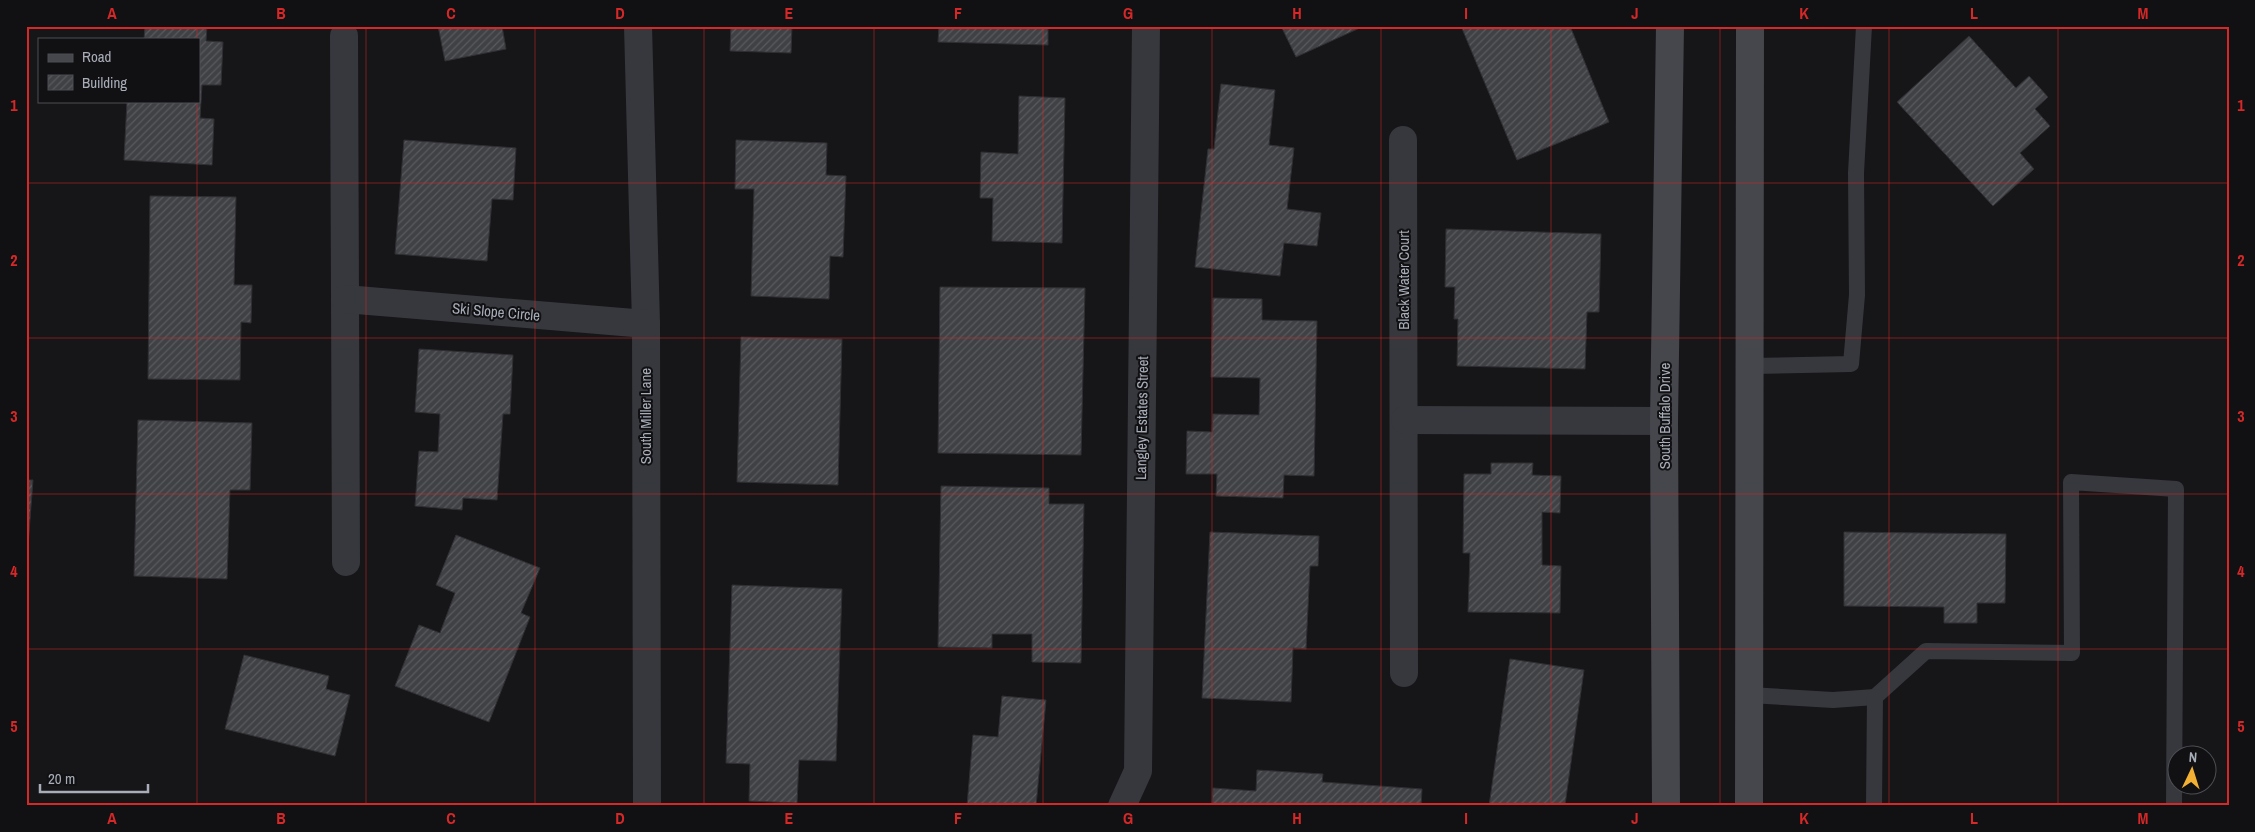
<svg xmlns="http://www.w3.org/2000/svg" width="2255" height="832" font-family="'Archivo Narrow',sans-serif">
<defs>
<pattern id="building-hatch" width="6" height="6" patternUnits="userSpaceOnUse" patternTransform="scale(1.25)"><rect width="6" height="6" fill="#404145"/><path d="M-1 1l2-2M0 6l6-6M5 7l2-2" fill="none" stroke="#595a5e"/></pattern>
</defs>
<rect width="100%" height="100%" fill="#161618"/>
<!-- building -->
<g fill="url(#building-hatch)" stroke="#303034">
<polygon points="145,26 207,26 206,41 223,42 221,85 202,85 200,118 214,119 212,165 124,160 127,101 199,101 199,39 144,39"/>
<polygon points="438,26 502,26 506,49 445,61"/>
<polygon points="731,26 792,26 791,53 730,51"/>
<polygon points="939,26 1048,26 1048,45 938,42"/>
<polygon points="1281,26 1364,26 1296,57"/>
<polygon points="1461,26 1570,26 1609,122 1517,160"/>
<polygon points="1969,36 2016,88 2029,76 2048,97 2035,109 2050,126 2020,153 2034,169 1993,206 1897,102"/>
<polygon points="1221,84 1275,90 1269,145 1294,148 1287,209 1321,213 1317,246 1284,243 1280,276 1195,267 1208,149 1214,149"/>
<polygon points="1019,96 1065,98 1062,243 992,241 993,198 980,198 981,152 1018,154"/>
<polygon points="404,140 516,148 513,200 492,199 487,261 395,254"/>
<polygon points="736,140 827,143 826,175 846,176 843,257 830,256 829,299 751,296 754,189 735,189"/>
<polygon points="150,196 236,197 234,285 252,285 251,323 241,322 240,380 148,379"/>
<polygon points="1446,229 1601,234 1599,312 1587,312 1585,369 1457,366 1458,319 1454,319 1455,287 1445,287"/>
<polygon points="940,287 1085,288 1081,455 938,453"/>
<polygon points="1213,298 1262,299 1262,320 1317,321 1314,476 1284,475 1283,498 1216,496 1217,474 1186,474 1187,431 1212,432 1213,414 1259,415 1260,378 1211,377"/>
<polygon points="741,337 842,339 838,485 737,482"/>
<polygon points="419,349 513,355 510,414 503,414 497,500 463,498 462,510 415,506 419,451 438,452 440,414 415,412"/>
<polygon points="138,420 252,423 250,490 230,490 227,579 134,576"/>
<polygon points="1491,463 1533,463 1532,475 1561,476 1560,513 1542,512 1542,565 1561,566 1560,613 1468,612 1470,553 1463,553 1464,474 1491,474"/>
<polygon points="26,480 33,480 26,572"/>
<polygon points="941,486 1049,488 1049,504 1084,504 1081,663 1032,662 1032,634 992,634 992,648 938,647"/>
<polygon points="1210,532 1319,536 1318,566 1310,566 1306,649 1293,648 1291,702 1202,698"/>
<polygon points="1844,532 2006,534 2005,603 1977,603 1977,623 1944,623 1944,607 1844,606"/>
<polygon points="456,535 540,568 521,613 530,617 489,722 395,686 419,625 440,633 455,593 436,585"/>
<polygon points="732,585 842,589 836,761 799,760 797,803 749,801 750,764 726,763"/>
<polygon points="244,655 329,676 326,689 350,695 335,756 225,729"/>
<polygon points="1510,659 1584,670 1565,805 1576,806 1489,806"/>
<polygon points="1002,696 1046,700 1036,806 967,806 973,735 998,737"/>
<polygon points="1257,770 1323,774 1322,782 1422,789 1421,806 1212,806 1213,788 1256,791"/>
</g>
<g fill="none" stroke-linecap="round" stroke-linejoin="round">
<!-- lane -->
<g stroke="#37383d" stroke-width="16">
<polyline points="1750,366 1851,364 1857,295 1856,173 1864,26"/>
<polyline points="1749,695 1833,700 1875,697 1926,651 2072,653 2071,482 2176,489 2174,806"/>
<polyline points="1874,806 1875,697"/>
</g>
<!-- street -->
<g stroke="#37383d" stroke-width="28">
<polyline points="638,26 646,324 647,806"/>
<polyline points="344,36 346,562"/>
<polyline points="1403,140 1404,673"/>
<polyline points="345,299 646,324"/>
<polyline points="1405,420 1664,421"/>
<polyline points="1122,806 1138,771 1146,26"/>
</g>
<!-- secondary -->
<g stroke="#45474d" stroke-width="28">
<polyline points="1666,806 1664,421 1670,26"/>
<polyline points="1749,806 1750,26"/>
</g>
</g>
<!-- grid -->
<path fill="none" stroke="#d62828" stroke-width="1" stroke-opacity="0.55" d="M197,26V39M366,26V806M535,26V806M704,26V806M874,26V806M1043,26V806M1212,26V806M1381,26V806M1551,26V806M1720,26V806M1889,26V806M2058,26V806M197,101V806M26,183H2229M26,338H2229M26,494H2229M26,649H2229"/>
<g text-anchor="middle" stroke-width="4" stroke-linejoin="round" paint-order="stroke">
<!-- street labels -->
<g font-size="15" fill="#a8adb8" stroke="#111113">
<text transform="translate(1404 280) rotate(-90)" y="5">Black Water Court</text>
<text transform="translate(496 312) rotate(5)" y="5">Ski Slope Circle</text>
<text transform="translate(646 416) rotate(-90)" y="5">South Miller Lane</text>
<text transform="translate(1665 416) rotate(-90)" y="5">South Buffalo Drive</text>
<text transform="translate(1142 418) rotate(-89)" y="5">Langley Estates Street</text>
</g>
</g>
<!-- border -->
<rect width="2255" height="832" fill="none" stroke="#111113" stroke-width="55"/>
<!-- legend -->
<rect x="38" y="38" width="162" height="65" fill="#111113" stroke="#4d4f55"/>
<rect x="48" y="54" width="25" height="8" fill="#45474d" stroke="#4d4f55"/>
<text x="82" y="62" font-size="15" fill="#a8adb8">Road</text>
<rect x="48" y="75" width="25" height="15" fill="url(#building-hatch)" stroke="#4d4f55"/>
<text x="82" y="88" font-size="15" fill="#a8adb8">Building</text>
<!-- north arrow -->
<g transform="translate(2192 770) rotate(4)"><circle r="24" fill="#111113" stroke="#4d4f55"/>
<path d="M0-4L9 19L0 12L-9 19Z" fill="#f2b134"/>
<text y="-8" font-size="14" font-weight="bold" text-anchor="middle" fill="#a8adb8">N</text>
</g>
<!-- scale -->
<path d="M40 784v8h108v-8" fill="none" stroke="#a8adb8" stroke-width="2.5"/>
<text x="48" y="784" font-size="15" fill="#a8adb8" stroke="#111113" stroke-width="4" paint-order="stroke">20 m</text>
<rect x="28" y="28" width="2200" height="776" fill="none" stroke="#d62828" stroke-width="2"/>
<g font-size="16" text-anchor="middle" font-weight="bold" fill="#d62828">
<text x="112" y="19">A</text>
<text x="281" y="19">B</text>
<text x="451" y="19">C</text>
<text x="620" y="19">D</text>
<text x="789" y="19">E</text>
<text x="958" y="19">F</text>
<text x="1128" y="19">G</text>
<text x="1297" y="19">H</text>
<text x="1466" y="19">I</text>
<text x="1635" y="19">J</text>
<text x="1804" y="19">K</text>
<text x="1974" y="19">L</text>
<text x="2143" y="19">M</text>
<text x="14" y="111">1</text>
<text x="2241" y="111">1</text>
<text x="14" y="266">2</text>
<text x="2241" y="266">2</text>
<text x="14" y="422">3</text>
<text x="2241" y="422">3</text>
<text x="14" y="577">4</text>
<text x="2241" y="577">4</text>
<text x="14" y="732">5</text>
<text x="2241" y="732">5</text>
<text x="112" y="824">A</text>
<text x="281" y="824">B</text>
<text x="451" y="824">C</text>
<text x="620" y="824">D</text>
<text x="789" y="824">E</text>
<text x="958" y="824">F</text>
<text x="1128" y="824">G</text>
<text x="1297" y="824">H</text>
<text x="1466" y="824">I</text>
<text x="1635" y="824">J</text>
<text x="1804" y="824">K</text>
<text x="1974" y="824">L</text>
<text x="2143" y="824">M</text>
</g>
</svg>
